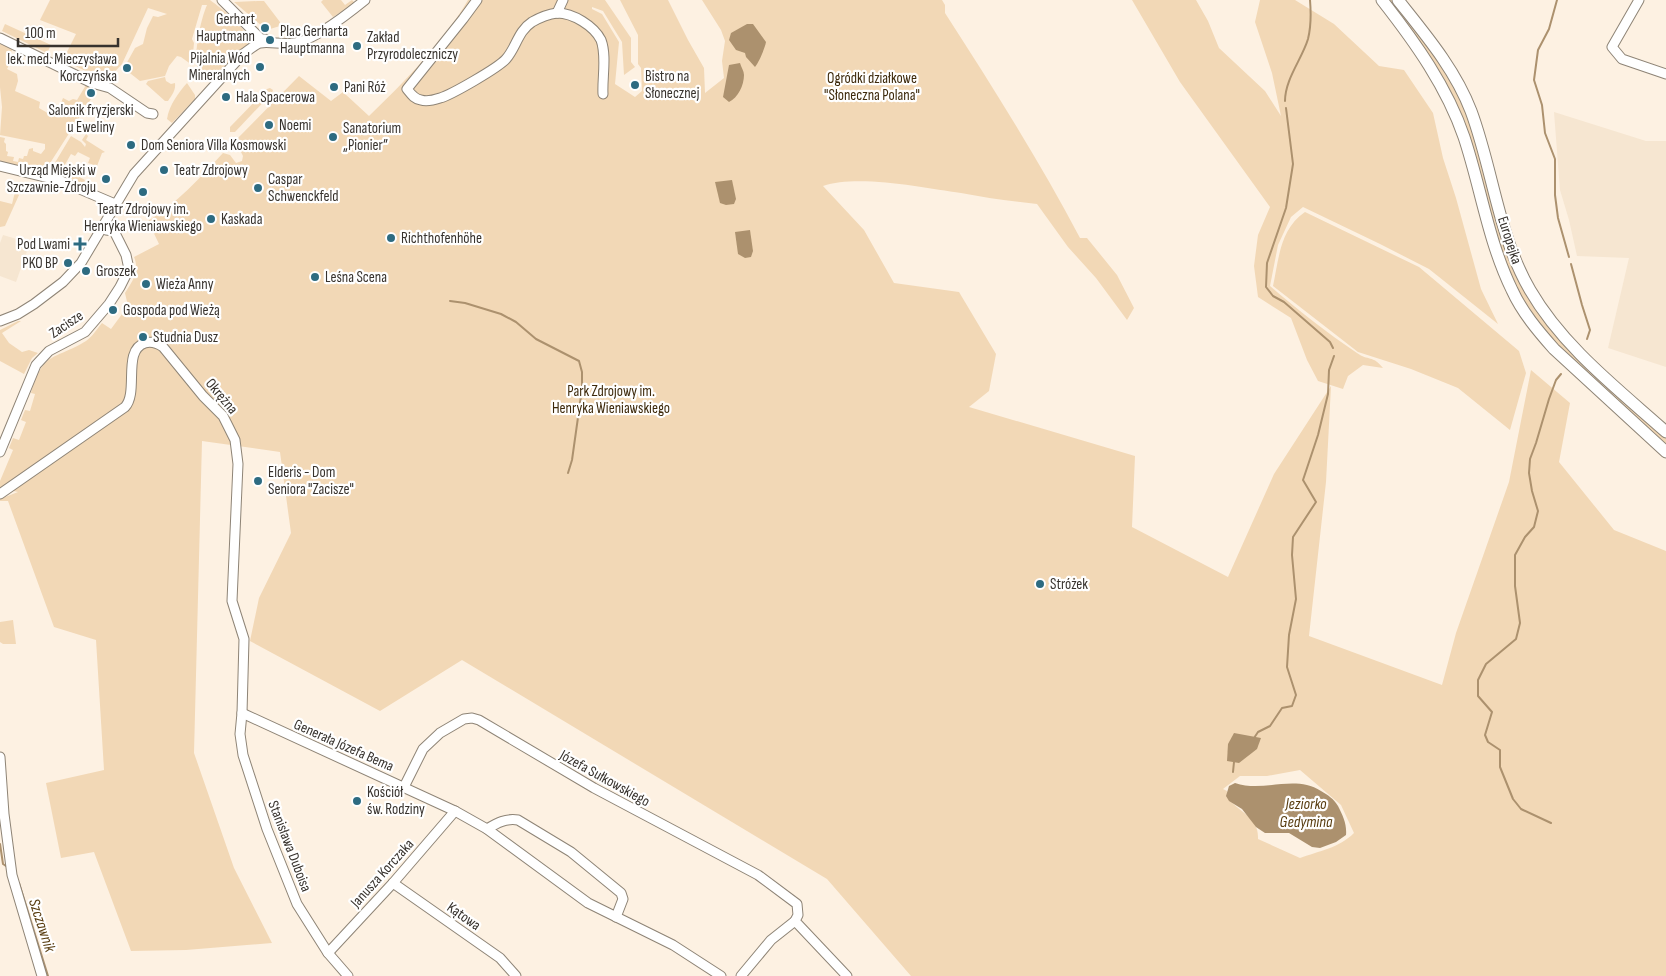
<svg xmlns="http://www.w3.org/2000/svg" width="1666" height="976" font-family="'Sofia Sans Condensed',sans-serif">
<rect width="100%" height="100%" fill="#fdf1e2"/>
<!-- built -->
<g fill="#f6e6d1">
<polygon points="1554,112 1646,141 1666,141 1666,367 1608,348 1629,258 1577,256 1569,220 1560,190"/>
<polygon points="3,235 30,243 16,282 0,276 0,243"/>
</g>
<!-- green -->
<g fill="#f2d8b6" fill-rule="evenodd">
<path d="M50,0H210C221,8 247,28 250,42L213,79L209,80C207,78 202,75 200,73C191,61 201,18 207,5H202L192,39L194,43L192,65L181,57L177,56L169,66L165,76L140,81L126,70L125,66L135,48L143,44L147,28L153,16L158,17L167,14L148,8L122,64L108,79H102L63,60L76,34L40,20Z"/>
<polygon points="323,0 341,0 345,5 352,0 355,3 333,17 321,2"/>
<path d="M468,0H605L631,38V62L635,67L624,75L622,42L603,11L592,7V9L602,14L619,42L615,84L635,97L642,91L641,68L638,64V35L620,0H668L688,40L704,68L705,93L724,78L722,61L725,41L721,30L702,0H942L945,5V13C992,86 1039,160 1080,238H1087L1117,275L1134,308L1127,320L1096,278L1068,247L1037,204C1012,201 986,198 961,193C924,188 858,174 823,186L864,230L894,283L959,292L996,354L989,391L969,407L1135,456L1132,527L1228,577L1274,474L1331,386L1326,482L1309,636L1442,685L1456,633L1509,482L1531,370L1570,403L1559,462L1614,530L1666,551V976H911L827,879L462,660L380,711L250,641L259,598L291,533L280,452L202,441L194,753L234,868L272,943L186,950L131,951L94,852L61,858L46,783L104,770L96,640L54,627L8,501H0V499L18,492L0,488V481L13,450L9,448L13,438L19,440L26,422L21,420L25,410L30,411L35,394L31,393C44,350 53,361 86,341C92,337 97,329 102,323L111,329L128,306L125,293C133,280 140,272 134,257L159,244L148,221C177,203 200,178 223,153L230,155L236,163L242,161L243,156L241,152L236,151V146L234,142L299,76L331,101L343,92L369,116C406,80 442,44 468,0ZM1300,770L1341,805L1354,833C1339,848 1319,851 1300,858L1258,839C1258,836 1258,831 1256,827C1251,812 1225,805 1227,791L1223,789L1240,776H1267Z"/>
<path d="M1132,0H1196L1208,21L1219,48L1265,91L1281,116L1272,73L1255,22L1260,0H1295L1334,24L1379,66L1404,70L1433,113L1443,158L1456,198L1481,289L1498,324L1429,269L1380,244L1303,207L1291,217L1278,245L1270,286C1298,310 1327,333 1357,353C1368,361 1373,355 1383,368L1363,365L1348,376L1343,389L1318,381L1307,360L1291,318L1258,297L1254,266L1258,235L1270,207L1180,82Z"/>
<polygon points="1388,0 1393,0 1428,45 1451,80 1465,109 1515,268 1609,387 1666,437 1666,445 1556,344 1542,328 1517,291 1502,254 1474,155"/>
<polygon points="258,1 264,1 280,22 280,26 270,29 266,26 262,26 234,2"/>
<polygon points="5,24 51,45 47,53 2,31"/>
<polygon points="0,44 13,48 8,58 11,62 7,69 17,74 18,81 15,91 40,102 39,108 51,115 54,108 58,110 63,98 69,101 73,99 77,100 86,85 90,88 86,96 91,99 45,171 0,162 0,137 5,138 4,142 6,144 6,151 8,152 7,156 14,157 13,161 18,162 19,158 23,159 24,156 27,156 29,149 33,148 33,151 41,154 45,149 45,144 0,135 2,107 0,87"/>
<path d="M165,77L166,81L171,84L175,83C176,90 172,95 168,101H165L146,84L148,81Z"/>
<path d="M187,83L195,95V99L172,123L167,119C169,105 179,92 187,83Z"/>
<polygon points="270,88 273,90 272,93 235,132 230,132 230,127 267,89"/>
<polygon points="86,134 88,136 86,140 105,152 102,153 97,166 88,163 90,158 78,152 75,156 71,154 63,168 85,180 83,184 50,171 71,136 81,142 85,147 86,144 82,140"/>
<polygon points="15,192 19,195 5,226 0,227 0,201 12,204"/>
<path d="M1305,212L1419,267L1519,351L1526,373L1510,430L1458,388L1411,369L1358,352L1273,286C1279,258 1280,229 1305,212Z"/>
<polygon points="18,321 21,321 2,333 9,343 22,352 29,350 38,353 32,358 24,374 0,361 0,330"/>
<polygon points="13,620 16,644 3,644 0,642 0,622"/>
</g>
<!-- water -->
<g fill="#ac916e">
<path d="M747,24H753L766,42C765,48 759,62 755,67L746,57L745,53L736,50L729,40L731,33Z"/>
<path d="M740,63C741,67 744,71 744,75C744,85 738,98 729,102L723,97L729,65Z"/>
<polygon points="732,180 736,199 734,204 726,205 720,203 715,182"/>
<polygon points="750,230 753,251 751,257 745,258 738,254 735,232"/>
<polygon points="1234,733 1261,738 1257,749 1239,763 1227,761 1228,744"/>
<path d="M1235,783C1264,793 1294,774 1321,791C1329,796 1333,798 1338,806C1343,816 1347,824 1346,835L1336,842L1320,848L1312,847L1289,833H1265L1256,827L1242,809L1229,801L1226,796L1229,786Z"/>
</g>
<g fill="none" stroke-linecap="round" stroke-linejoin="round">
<!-- stream -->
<g stroke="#ac916e" stroke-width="2">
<polyline points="1557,0 1549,29 1538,50 1534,80 1542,105 1545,133 1555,159 1555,195 1558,218 1569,257"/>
<path d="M1285,101C1285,79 1302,59 1308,39C1311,27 1311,12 1310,0"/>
<polyline points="1286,108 1293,164 1286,208 1267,263 1266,287 1273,296 1284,302 1330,342 1333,348"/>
<polyline points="1571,264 1582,305 1590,330 1587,339"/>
<polyline points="450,301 465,303 501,314 516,322 536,339 579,361 582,372 582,389 572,460 568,473"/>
<polyline points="1254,738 1258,732 1270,726 1282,708 1292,706 1296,695 1287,667 1289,635 1296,599 1292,555 1293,537 1316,502 1303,480 1318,435 1328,394 1329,370 1334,356"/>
<polyline points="1233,772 1234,762"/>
<polyline points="1551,823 1521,809 1513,799 1500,767 1500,750 1488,742 1485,735 1492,712 1478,696 1478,680 1486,664 1516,639 1520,623 1515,586 1515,555 1525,537 1534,527 1538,511 1532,491 1529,473 1530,459 1536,443 1549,399 1556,380 1561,374"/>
<polyline points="0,844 3,864 6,866"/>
<polyline points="19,883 48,976"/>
</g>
<!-- minor casing -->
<g stroke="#8e8476" stroke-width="11">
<g id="minor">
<polyline points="222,0 261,39 265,39 266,42"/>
<path d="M477,0L463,19L407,89C411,94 414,99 421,100C427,102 434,100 440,98C451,95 498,68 506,59C516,48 518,31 532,22C539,18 549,14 557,13C573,13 594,26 601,40C607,56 602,78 603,94"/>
<polyline points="1639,0 1612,47 1622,59 1666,74"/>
<polyline points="557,13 563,0"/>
<polyline points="0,38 92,83 110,88 147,113 153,114"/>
<polyline points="0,166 61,181 115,204"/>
<path d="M0,321L18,314L34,304L63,282L81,263L134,174L243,54C248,51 254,45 260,43C271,41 286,46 299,42C318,37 349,13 365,0"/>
<polyline points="0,452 36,365 49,351 85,332 109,304 120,287 129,269 126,255 114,231 106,230 103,226"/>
<path d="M0,494L125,407C139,392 122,350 145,343C152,341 157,343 163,347L203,396L223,416L235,440L238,464L232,601L244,639L242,713L240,734L243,755L267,829L297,904L328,953L348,976"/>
<polyline points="242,713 455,811 487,829 588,903 673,945 721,976"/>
<polyline points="0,757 4,814 12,875 42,976"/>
<polyline points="404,787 423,749 440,733 464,719 472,718 479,720 594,788 758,875 797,904 798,915 795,921 847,976"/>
<path d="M487,829C497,823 506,818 518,820L571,852L621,893L623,899L616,917"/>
<polyline points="393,883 500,958 516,976"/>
<polyline points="328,953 393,883 455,811"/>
<polyline points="741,976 771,940 795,921"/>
</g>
</g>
<!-- major casing -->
<g stroke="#8e8476" stroke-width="13">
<g id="major">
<path d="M1382,0C1415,42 1447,87 1464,137C1481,188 1488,241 1512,290C1522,312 1538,331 1554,349L1666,452"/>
<path d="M1398,0C1425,34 1455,69 1471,111C1493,170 1498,235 1530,290C1563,347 1618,389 1666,432"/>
</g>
</g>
<!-- minor -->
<use href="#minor" stroke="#fff" stroke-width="9"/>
<!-- major -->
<use href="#major" stroke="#fff" stroke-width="11"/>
</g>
<!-- markers -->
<g fill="#2d6b81" stroke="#fff" stroke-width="2">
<circle cx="265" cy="28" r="5"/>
<circle cx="270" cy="40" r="5"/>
<circle cx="357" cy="46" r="5"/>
<circle cx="260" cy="67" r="5"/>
<circle cx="127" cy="68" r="5"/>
<circle cx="635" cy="85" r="5"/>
<circle cx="334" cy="87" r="5"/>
<circle cx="91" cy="93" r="5"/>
<circle cx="226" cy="97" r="5"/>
<circle cx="269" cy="125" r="5"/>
<circle cx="333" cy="137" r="5"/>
<circle cx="131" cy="145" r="5"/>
<circle cx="164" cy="170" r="5"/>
<circle cx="106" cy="179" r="5"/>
<circle cx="258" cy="188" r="5"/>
<circle cx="143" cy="192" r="5"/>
<circle cx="211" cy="219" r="5"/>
<circle cx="391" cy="238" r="5"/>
<path d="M77.5 236.5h5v5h5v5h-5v5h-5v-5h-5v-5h5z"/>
<circle cx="68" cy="263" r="5"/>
<circle cx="86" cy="271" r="5"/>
<circle cx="315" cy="277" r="5"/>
<circle cx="146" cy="284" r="5"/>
<circle cx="113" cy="310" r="5"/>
<circle cx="143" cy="337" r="5"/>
<circle cx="258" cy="481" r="5"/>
<circle cx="1040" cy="584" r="5"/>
<circle cx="357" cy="801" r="5"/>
</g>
<g text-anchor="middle" stroke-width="4.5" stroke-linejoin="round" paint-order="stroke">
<!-- poi labels -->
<g font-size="15" fill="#37322d" stroke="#fff" text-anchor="start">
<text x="255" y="24" text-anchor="end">Gerhart<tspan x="255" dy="17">Hauptmann</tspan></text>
<text x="280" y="36">Plac Gerharta<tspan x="280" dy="17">Hauptmanna</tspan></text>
<text x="367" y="42">Zakład<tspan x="367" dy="17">Przyrodoleczniczy</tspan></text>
<text x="250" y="63" text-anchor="end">Pijalnia Wód<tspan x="250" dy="17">Mineralnych</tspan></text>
<text x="117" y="64" text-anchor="end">lek. med. Mieczysława<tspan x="117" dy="17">Korczyńska</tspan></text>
<text x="645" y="81">Bistro na<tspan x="645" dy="17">Słonecznej</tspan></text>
<text x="344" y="92">Pani Róż</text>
<text x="236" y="102">Hala Spacerowa</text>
<text x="91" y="115" text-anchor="middle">Salonik fryzjerski<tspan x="91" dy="17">u Eweliny</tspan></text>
<text x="279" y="130">Noemi</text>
<text x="343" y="133">Sanatorium<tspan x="343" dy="17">„Pionier”</tspan></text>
<text x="141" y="150">Dom Seniora Villa Kosmowski</text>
<text x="96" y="175" text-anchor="end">Urząd Miejski w<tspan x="96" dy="17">Szczawnie-Zdroju</tspan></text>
<text x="174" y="175">Teatr Zdrojowy</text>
<text x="268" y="184">Caspar<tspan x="268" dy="17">Schwenckfeld</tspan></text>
<text x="143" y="214" text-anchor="middle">Teatr Zdrojowy im.<tspan x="143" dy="17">Henryka Wieniawskiego</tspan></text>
<text x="221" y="224">Kaskada</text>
<text x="401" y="243">Richthofenhöhe</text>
<text x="70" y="249" text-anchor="end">Pod Lwami</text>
<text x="58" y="268" text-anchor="end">PKO BP</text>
<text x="96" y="276">Groszek</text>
<text x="325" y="282">Leśna Scena</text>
<text x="156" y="289">Wieża Anny</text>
<text x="123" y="315">Gospoda pod Wieżą</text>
<text x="153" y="342">Studnia Dusz</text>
<text x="268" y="477">Elderis - Dom<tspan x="268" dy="17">Seniora "Zacisze"</tspan></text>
<text x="1050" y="589">Stróżek</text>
<text x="367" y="797">Kościół<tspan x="367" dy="17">św. Rodziny</tspan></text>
</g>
<!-- park labels -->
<g font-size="15" fill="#3d290b" stroke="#fff">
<text x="872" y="83">Ogródki działkowe<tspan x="872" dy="17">"Słoneczna Polana"</tspan></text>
<text x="611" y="396">Park Zdrojowy im.<tspan x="611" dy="17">Henryka Wieniawskiego</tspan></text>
</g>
<!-- street labels -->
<g font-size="15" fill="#37322d" stroke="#fff">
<text transform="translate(1510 240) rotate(72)" y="5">Europejka</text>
<text transform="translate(66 324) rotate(-34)" y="5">Zacisze</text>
<text transform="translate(222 396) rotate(50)" y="5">Okrężna</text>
<text transform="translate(344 745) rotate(24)" y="5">Generała Józefa Bema</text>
<text transform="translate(605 778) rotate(29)" y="5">Józefa Sułkowskiego</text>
<text transform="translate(290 846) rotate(69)" y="5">Stanisława Duboisa</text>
<text transform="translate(382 873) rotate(-48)" y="5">Janusza Korczaka</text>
<text transform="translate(464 916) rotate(35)" y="5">Kątowa</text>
</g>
<!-- water labels -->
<g font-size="16" font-style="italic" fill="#573b0e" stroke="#fff">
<text x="1306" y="809">Jeziorko<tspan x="1306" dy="18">Gedymina</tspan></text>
<text transform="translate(43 925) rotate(72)" y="6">Szczawnik</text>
</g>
</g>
<!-- scale -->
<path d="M18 38v8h100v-8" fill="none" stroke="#37322d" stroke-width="2.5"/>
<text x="25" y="38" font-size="15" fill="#37322d" stroke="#ffffff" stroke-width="4" paint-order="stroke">100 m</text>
</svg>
